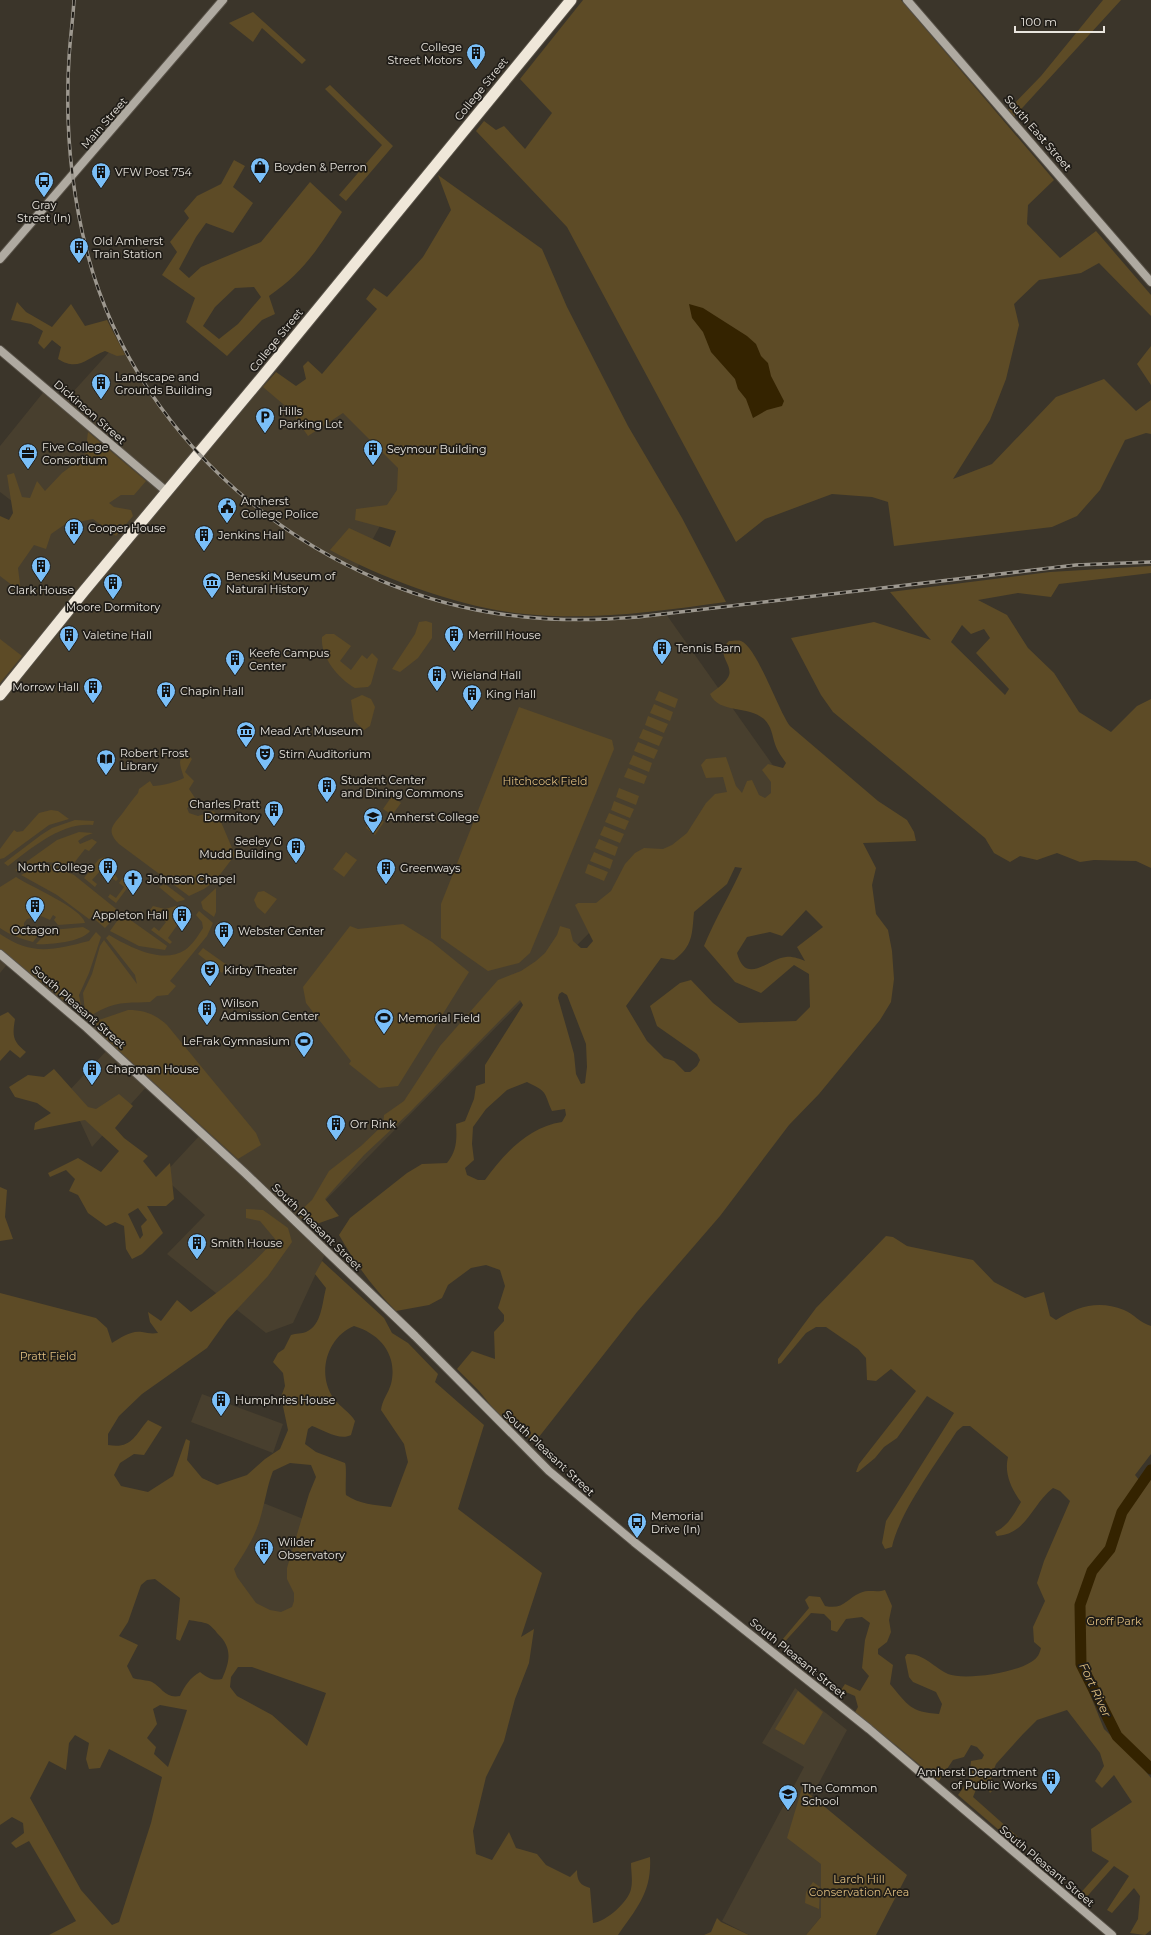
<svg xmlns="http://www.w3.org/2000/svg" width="1151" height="1935" font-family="Montserrat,sans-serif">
<rect width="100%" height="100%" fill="#3b352a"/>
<!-- built -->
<g fill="#483f2e">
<polygon points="120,340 140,376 162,409 193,447 222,426 263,376 297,404 341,408 412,467 356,570 420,595 471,608 524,617 602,620 666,614 813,822 596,926 301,1225 327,1250 293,1323 266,1333 167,1254 205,1215 162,1176 202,1133 149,1084 92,1147 67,1093 109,1048 9,962 0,973 0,568 42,524 0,492 0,446 46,389 63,403"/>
<polygon points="202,1394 283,1424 273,1453 191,1422"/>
<polygon points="178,1469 321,1526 290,1625 148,1555"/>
<polygon points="795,1688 847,1730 812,1796 802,1789 821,1864 821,1917 806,1935 749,1935 722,1921 804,1767 762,1743"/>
</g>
<!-- green -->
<g fill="#5d4b26" fill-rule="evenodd">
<polygon points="583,0 901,0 1054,180 1028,205 1027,224 1060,258 1096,231 1151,295 1151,316 1099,263 1081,273 1039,280 1014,304 1019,325 1006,379 990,420 953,479 992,464 1056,397 1104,379 1136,411 1151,400 1151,434 1146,433 1125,440 1100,490 1077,516 1052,527 894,546 888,502 872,497 832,494 765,519 736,542 567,227 476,131 484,121 496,130 504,126 525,149 552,113 520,79"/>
<polygon points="1103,0 1121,0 1014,117 1008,110 1041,76"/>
<polygon points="253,12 306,60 302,64 262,28 253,42 229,23"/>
<polygon points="330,85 393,146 346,201 339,195 382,145 325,89"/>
<path d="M234,160L245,166L233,187L253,203L233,233L206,223L196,237L179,269L189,278L201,267L261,242L310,182L342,212C318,248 305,271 269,296L275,314L262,320L227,356L186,322L195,298L162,275L177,252L170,242L189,218L184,211L197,196L221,184ZM254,287L261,297L238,324L219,339L203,326L215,307L235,288Z"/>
<path d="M438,175L542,249L567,307L628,426L682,518L726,602C660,611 592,621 525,614C462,608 386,580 330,550L349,528L390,547L396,531L355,520L356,509L387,505L397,490L398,468L343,413L308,436L290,410L263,387L276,372L296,386L306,379L303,366L308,361L322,374L377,309L366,299L374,288L387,297L423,257L451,210Z"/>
<path d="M17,302L26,312L52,327L71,304L85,326L107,320L125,355L117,356L105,351C86,358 79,372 58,359L61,347L52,340L44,349L38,343L43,331L31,324L11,320Z"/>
<polygon points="1151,346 1151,385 1137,364"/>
<polygon points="88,432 146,481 134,495 121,495 109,503 114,507 131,510 133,516 116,536 93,519 64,525 51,534 46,549 34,545 18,568 21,592 0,576 0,516 9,520 13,513 7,475 14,473 22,497 30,498 37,481 45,491 62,473 85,456"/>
<path d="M1151,566V573L1059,584L1051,597L1018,593L978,600L1007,615L1028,648L1054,673L1079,712L1111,732L1137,706L1151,699V868L1136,861L1094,860L1080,862L1057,853L1037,860L1020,856L1010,862L994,853L985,838L833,712L821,695L791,638L874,622L931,640L890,592L1050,572ZM962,625L971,634L984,629L990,638L976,653L1009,689L1005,695L951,642Z"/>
<polygon points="426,621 432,623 432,638 418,658 400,672 392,669 415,634 419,622"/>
<path d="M326,634H334L351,646L340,661L351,670L362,655L367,659L372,653L378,659L371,684L368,687L355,688C339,679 320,657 322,637Z"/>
<polygon points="0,639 22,656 0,683"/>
<path d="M729,641C732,641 738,640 741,641C757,647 778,710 790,726L878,801L907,820L914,832L916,841L863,843L876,868L872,885L876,914L888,930L892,951L894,979L891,1002L880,1020L819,1094L789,1125L720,1216L637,1312L535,1442L502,1419L479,1391L457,1369L472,1351L495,1359L494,1332L504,1321V1315L498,1308L505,1286L500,1270L486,1265L471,1268L448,1285L442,1298L429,1305L396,1311C373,1288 355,1263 339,1235L350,1218L407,1173L422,1164L447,1163C457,1151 457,1139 456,1124L465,1121L474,1099L476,1086L485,1083V1065L523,1005L520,1000L409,1113L364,1155L325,1199L339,1216L311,1226L297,1214L312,1200L329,1171L361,1146L383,1125L384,1115L404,1101L440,1046L498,980L521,971L536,961L545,953L557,935L560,926L570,929L573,941L581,948H587L593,941L575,905L578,903H596L611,891L625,864L635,853L644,848L663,849L672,845L687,833L706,803L715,794L727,792L723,777L706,778L701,765L706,759L726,757L736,786L742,793L747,781L752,780L759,795L765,798L771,793V782L762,770L768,764L783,768L786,763C782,757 777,751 775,744C772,735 772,727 764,719C748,705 719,714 710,694C715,690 723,685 727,679C737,666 713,655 729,641ZM735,867L742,868C730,895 715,919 704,946L735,982L761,993L794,965L809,974L810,1007L796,1021L739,1023L713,1003L691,980L680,983L650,1006L657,1026L697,1054L700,1060L697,1066L690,1072H685L674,1061L664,1058L647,1041L626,1006L661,958L674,960C693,946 692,934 694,912L727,884ZM806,910L823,927L797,947L805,961C800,959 792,956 786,957C767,959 746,986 737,953L747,937L770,932L782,936ZM562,992L567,995L586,1044L587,1067L585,1083L581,1084L576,1074L574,1054L558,998L559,994ZM527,1082C549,1093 543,1091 552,1111L565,1109L566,1115L562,1122C528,1127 504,1154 485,1180H478L467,1175L465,1168L474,1160L472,1144L473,1127L486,1109L507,1090Z"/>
<polygon points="659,691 678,699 675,708 655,700"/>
<polygon points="362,695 371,699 375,707 370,726 364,730 354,721 351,700"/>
<polygon points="654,704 673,712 670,721 650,713"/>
<polygon points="519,707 612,740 614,749 530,953 519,963 488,971 441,938 441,904"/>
<polygon points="648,716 668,724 664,733 645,725"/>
<polygon points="643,729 663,737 659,746 639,738"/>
<polygon points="638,742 658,750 654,759 634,751"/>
<path d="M186,753L192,759L185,772L194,781L189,789L195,798L193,803L187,808L189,813L198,816L213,811L218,815L235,855L215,881L204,889L189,896L119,844C106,831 112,826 122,814C127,807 132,800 138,793L139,789L150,781L153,786C162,786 176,782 184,778C181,767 176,760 186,753Z"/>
<polygon points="633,755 652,763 649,772 629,764"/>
<polygon points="628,768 647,776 644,784 624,777"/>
<polygon points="619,788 639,796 636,805 616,797"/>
<polygon points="392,796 401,803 392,815 383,809"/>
<polygon points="614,801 634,809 630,818 611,810"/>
<polygon points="51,810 58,811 69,819 49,825 4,858 0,859 0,849 14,830 17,832 23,831 39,813"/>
<polygon points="609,813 629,821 625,830 605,822"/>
<polygon points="375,815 384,822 375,835 366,828"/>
<path d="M75,820L94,821L93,825C61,822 32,848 8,866L4,863L41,835L52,828Z"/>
<polygon points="604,826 624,834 620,843 600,835"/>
<path d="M79,832L93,833L85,836L78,841L80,844L92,839L97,842L89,851L85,849L70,868C45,859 42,860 18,872L15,870L57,840Z"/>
<polygon points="599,839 618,847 615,856 595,848"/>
<polygon points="346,852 357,860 344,877 333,869"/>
<polygon points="594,852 613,860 610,869 590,861"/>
<polygon points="105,857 112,858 111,868 118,879 116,881 101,870 92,880 97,884 95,887 84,878 99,859"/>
<polygon points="588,864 608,872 604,881 585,873"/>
<polygon points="51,865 74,875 120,912 105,928 92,917 89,919 57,895 21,875 39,866"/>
<polygon points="137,875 116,903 108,897 110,894 116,898 124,887 119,883 122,879"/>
<path d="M16,877C31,887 82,908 85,923L58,925L54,920L56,917L53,915L50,920L41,916L27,919L24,923V927L28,930L31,928L36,931L42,930L33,942C21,939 10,935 0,928V887Z"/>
<polygon points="165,884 185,899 184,900 177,902 159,887"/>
<polygon points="216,888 216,912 214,917 203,909 201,902"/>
<polygon points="264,891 277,899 265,914 257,907 254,900 258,892"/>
<polygon points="153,906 165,909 176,906 186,913 168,938 172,942 170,944 151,930 154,927 159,931 166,922 150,910"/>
<path d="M199,911L213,923L207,936L170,981L176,986L168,995L157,996L150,1002C133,1003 119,1001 103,1009C96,1012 89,1018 82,1016L85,1012L83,993L92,974L100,946L104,940L137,984L135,975L106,938L109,935C128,946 162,965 185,950C192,945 198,936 203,928L202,922L196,915Z"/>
<polygon points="122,914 167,946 165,950 139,946 110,931"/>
<polygon points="403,924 432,942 469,972 398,1086 379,1088 349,1064 351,1061 306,1003 303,987 350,926 358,929"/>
<path d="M83,927L90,931C82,942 49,945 36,944C52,926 60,930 83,927Z"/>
<path d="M96,932L101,937L89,973L79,995L82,1010L80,1014L0,949V934C32,956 53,950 89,941Z"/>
<polygon points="203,948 227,965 222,973 198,954"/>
<path d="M128,1010C144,1010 155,1014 167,1025L256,1133L261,1145L238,1159L96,1030L97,1022L99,1020Z"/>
<path d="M8,1012L15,1019C12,1037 13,1041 26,1052L20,1058L10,1050L0,1061V1016Z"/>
<path d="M54,1069L88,1107L96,1109L119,1094L133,1106L115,1128L124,1138L148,1156L143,1161L156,1177L170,1163L174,1199L166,1206H147L163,1233L142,1254L132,1259L126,1249L124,1226L115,1222L106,1226L88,1213L78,1195L69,1191L75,1179L66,1170L50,1177L48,1173L78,1158L101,1172L119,1151L85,1120L34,1130L35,1123L51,1113L37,1103L15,1097L9,1087L28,1075L44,1077ZM138,1208L147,1220L141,1226L143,1235L140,1239L128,1214Z"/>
<polygon points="0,1187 7,1190 5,1217 13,1239 0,1241"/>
<path d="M246,1209L263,1210L288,1228L292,1242L268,1276L227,1320L207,1348L142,1394L119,1416L108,1434V1445C131,1449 134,1437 148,1420L162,1427L144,1455L134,1454L120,1463L114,1475L121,1486L148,1492L173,1476L186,1439L190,1441L187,1460L202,1478L217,1485L247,1475L265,1459L280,1449L288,1430L281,1397L285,1386L283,1373L273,1362L278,1353L284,1349L291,1335C296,1333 302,1334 306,1332C322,1325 322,1303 326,1288L315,1274L322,1261L384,1318L392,1333L408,1343L438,1374L435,1382L484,1425L458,1509L542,1573L521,1637L534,1629L529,1663L515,1699L504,1741L486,1777L473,1831L476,1854L492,1860L509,1832L516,1848L537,1854L546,1865L570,1877L577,1870C577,1881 580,1885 590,1888L593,1923C606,1922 629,1901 631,1889C633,1881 631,1871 631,1863L650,1857C652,1892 637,1908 618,1935H49L76,1921L29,1841L16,1848L11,1843L24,1833L23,1823L12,1817L0,1825V1293L96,1318L107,1328L112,1343C120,1338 131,1330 142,1332C148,1333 151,1334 158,1333L150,1322L148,1312L161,1321L177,1300L191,1312C221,1290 251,1268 275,1239L260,1221L246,1218ZM354,1326C381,1334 398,1356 391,1384C388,1394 382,1400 381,1410L404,1444L408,1462L391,1507C375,1505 359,1504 346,1495C345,1488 347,1467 345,1463L316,1452L305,1444L308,1429L312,1426C323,1430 340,1441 351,1435L355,1421C350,1412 340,1407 334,1399C316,1374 327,1337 354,1326ZM290,1463L311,1465L316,1477L309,1494L287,1568V1579L294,1593V1601L292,1607L281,1612L270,1610L256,1603L237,1577L234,1569C244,1553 255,1537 260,1519C265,1503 267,1486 273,1471ZM155,1579L180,1598L176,1639L180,1641L189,1620C195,1621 203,1622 208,1624C211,1626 215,1630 217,1633C233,1648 230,1661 222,1679C212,1681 208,1678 200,1672C190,1678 185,1685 180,1696C165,1699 162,1687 152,1682C148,1680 138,1680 133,1678L127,1666L138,1645L119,1636L128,1622L141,1585L147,1580ZM238,1667H252L326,1693L307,1746L272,1715L237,1696L230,1687L231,1677ZM160,1705L187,1710L168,1767L154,1754L156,1747L147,1738L157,1724L153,1709ZM75,1735L89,1743L86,1759L89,1769L100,1768L109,1749L162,1777L151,1823L119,1922L112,1925L81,1890L30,1798L49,1761L66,1770L69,1743Z"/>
<path d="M886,1236L893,1237L907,1246L973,1260L994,1282L1025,1298L1044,1292L1050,1316L1056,1320C1078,1306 1099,1300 1124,1310C1134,1314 1140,1323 1151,1326V1454L1135,1475L1140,1481L1151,1469V1771L1109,1728L1084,1676L1081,1665L1079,1667L1104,1729L1138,1762L1151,1778V1930L1145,1935L1130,1933L1138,1919L1140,1896L1134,1888L1112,1913L1107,1910L1129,1876L1114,1866L1083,1901L1077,1897L1109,1861L1092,1851L1091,1829L1132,1802L1114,1775L1102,1788L1095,1781L1104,1766L1100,1753L1067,1710L1037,1720L1023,1734L996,1764L991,1777L995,1788L990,1793L986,1785L977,1787L973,1797L1026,1844L1021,1849L958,1795L972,1775L970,1770L971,1761L982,1759L984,1755L977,1747L971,1745L964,1757L953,1760L939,1781L897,1746L854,1714L858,1707L855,1696L841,1690L845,1684L860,1691L869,1676L862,1668L865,1640L870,1623L862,1617L846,1619L837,1632L831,1630V1621L824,1614L811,1613L779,1648L777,1646L809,1608L805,1600L809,1596L820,1597L825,1606C844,1610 846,1599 860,1593C869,1589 877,1593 885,1590L892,1606L889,1620L891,1632L887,1642L878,1649V1654L893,1665L890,1684C908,1705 910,1712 939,1714L942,1704L936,1692L913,1682L909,1677L905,1657L907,1654C923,1653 935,1668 948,1674C965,1681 1026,1672 1037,1657C1039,1655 1040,1651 1041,1648L1034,1642L1033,1627L1045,1601L1037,1583L1044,1561L1070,1501L1060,1491L1053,1488C1032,1504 1027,1534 997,1536L995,1532C1008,1526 1014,1514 1021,1502C1011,1489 1004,1473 1008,1457L970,1426H963L957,1431C937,1462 899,1513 892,1547L885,1549L882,1543L886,1521L954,1413L927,1396L897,1438L884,1447L875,1458L858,1472H856L859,1464L916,1391L891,1369L876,1381L867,1380L866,1358L858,1349L826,1327H816L806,1333L781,1363L778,1364V1359L816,1308Z"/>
<polygon points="798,1691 823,1712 804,1745 775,1729"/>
<polygon points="802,1788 907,1875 876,1935 806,1935 821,1917 821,1864 787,1838"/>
<polygon points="813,1882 820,1887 819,1909 805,1903 806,1892"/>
<polygon points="717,1918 721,1922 749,1935 704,1935 711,1932"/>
</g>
<!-- water -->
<polygon fill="#342300" points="689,304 703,308 747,336 756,344 761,356 768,363 771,376 784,401 782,406 767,410 753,418 746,399 738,389 735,379 711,352 703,332 692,318"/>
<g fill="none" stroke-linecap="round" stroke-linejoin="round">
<!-- river -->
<polyline stroke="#342300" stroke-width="11" points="1151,1470 1122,1512 1110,1549 1092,1571 1080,1605 1081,1664 1117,1736 1151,1769"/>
<!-- secondary casing -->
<g stroke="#575147" stroke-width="10">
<g id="secondary">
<polyline points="907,0 1151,282"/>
<polyline points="0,259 223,0"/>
<polyline points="0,350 166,491"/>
<polyline points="0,954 87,1028 245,1173 415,1336 549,1471 634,1542 869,1729 1112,1935"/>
</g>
</g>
<!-- highway casing -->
<g stroke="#575147" stroke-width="13">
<polyline id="highway" points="0,695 84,591 263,376 571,0"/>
</g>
<!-- secondary -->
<use href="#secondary" stroke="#afaaa1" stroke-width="8"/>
<!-- highway -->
<use href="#highway" stroke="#efe7d9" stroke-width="11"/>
<!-- rail casing -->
<g stroke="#9d988f" stroke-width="3.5">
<path id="rail" d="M74,0C73,19 70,39 69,58C65,123 71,190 87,252C138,450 324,598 525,617C563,621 600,620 638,617L1076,565L1151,562"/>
</g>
<!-- rail -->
<use href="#rail" stroke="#201d18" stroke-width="2" stroke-dasharray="6" stroke-linecap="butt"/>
</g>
<!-- icons -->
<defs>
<g id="building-pin" transform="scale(1)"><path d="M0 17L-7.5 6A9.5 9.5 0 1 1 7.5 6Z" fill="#7abff8" stroke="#201d18"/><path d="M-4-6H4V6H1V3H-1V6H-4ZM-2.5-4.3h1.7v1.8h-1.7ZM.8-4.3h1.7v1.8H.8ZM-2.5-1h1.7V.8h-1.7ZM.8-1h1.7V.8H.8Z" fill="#111"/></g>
<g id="shop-pin" transform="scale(1)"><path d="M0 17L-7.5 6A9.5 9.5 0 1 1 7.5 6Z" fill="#7abff8" stroke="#201d18"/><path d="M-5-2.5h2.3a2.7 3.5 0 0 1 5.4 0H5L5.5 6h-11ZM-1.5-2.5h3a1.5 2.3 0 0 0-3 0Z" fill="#111"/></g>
<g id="bus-pin" transform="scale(1)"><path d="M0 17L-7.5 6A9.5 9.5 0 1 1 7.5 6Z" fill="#7abff8" stroke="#201d18"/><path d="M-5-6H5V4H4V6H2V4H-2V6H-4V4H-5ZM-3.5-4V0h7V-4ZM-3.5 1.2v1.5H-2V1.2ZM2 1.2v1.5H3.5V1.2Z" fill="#111"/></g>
<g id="parking-pin" transform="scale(1)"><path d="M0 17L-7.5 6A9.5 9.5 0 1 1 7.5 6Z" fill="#7abff8" stroke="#201d18"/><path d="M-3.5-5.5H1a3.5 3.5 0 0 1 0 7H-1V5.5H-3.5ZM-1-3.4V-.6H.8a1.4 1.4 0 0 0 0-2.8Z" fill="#111"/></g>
<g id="office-pin" transform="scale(1)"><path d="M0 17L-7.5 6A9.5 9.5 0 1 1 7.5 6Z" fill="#7abff8" stroke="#201d18"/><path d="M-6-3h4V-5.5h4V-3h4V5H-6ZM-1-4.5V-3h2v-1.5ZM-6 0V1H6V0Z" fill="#111"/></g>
<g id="civic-pin" transform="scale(1)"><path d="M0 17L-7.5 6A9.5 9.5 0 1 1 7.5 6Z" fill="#7abff8" stroke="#201d18"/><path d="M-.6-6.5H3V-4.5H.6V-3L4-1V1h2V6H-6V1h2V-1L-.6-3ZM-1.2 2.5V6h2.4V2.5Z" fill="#111"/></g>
<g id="museum-pin" transform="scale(1)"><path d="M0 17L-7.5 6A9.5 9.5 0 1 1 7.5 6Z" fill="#7abff8" stroke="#201d18"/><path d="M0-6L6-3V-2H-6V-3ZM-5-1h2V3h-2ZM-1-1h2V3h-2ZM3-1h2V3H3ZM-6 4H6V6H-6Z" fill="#111"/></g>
<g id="theatre-pin" transform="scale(1)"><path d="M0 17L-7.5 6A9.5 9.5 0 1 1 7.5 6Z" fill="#7abff8" stroke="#201d18"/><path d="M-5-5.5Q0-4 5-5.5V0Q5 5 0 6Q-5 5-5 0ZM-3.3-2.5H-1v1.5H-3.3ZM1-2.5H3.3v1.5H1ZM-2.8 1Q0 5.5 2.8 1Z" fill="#111"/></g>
<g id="library-pin" transform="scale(1)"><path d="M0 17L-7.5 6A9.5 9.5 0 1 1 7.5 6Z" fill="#7abff8" stroke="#201d18"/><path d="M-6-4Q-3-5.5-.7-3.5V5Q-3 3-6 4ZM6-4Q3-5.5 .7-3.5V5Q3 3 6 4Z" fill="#111"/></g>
<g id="university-pin" transform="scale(1)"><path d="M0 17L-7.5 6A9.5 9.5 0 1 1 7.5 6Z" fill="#7abff8" stroke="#201d18"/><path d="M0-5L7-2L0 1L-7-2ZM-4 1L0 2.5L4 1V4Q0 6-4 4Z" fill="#111"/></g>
<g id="church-pin" transform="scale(1)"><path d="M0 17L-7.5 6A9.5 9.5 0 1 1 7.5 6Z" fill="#7abff8" stroke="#201d18"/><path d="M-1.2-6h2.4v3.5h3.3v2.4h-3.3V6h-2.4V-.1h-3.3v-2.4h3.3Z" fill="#111"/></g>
<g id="stadium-pin" transform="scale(1)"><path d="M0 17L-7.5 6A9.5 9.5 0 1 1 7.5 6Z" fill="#7abff8" stroke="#201d18"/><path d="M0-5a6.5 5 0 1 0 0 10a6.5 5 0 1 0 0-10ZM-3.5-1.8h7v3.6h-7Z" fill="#111"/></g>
<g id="school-pin" transform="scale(1)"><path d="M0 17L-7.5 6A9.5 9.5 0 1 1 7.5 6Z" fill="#7abff8" stroke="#201d18"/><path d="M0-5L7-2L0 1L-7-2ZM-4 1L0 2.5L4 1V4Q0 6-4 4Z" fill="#111"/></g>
</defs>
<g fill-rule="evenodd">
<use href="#building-pin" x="476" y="53"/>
<use href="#shop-pin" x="260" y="167"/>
<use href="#building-pin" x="101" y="172"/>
<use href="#bus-pin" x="44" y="181"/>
<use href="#building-pin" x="79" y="247"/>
<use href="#building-pin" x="101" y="383"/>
<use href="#parking-pin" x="265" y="417"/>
<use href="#building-pin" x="373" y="449"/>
<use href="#office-pin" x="28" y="453"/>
<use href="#civic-pin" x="227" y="507"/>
<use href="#building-pin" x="74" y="528"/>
<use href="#building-pin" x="204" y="535"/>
<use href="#building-pin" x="41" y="566"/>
<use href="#museum-pin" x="212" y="582"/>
<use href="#building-pin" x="113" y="583"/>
<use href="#building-pin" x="69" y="635"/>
<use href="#building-pin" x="454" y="635"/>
<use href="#building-pin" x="662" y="648"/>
<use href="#building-pin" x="235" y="659"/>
<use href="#building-pin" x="437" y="675"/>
<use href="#building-pin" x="93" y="687"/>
<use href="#building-pin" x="166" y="691"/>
<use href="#building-pin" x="472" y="694"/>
<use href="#museum-pin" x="246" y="731"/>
<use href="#theatre-pin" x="265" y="754"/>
<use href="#library-pin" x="106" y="759"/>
<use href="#building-pin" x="327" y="786"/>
<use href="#building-pin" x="274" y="810"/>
<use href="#university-pin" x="373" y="817"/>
<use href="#building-pin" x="296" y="847"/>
<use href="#building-pin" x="108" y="867"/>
<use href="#building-pin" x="386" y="868"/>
<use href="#church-pin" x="133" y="879"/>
<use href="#building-pin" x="35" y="906"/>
<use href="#building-pin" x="182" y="915"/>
<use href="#building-pin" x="224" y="931"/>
<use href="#theatre-pin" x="210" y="970"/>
<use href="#building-pin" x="207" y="1009"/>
<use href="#stadium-pin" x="384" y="1018"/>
<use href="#stadium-pin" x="304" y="1041"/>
<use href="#building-pin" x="92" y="1069"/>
<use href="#building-pin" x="336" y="1124"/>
<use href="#building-pin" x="197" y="1243"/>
<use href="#building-pin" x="221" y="1400"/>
<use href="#bus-pin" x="637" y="1522"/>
<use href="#building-pin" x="264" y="1548"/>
<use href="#building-pin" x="1051" y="1778"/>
<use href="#school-pin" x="788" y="1794"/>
</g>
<g text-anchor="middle" stroke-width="3.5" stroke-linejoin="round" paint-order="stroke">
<!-- poi labels -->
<g font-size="11" fill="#e9e5de" stroke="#201d18" text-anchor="start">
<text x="462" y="51" text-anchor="end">College<tspan x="462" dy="13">Street Motors</tspan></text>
<text x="274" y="171">Boyden &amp; Perron</text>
<text x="115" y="176">VFW Post 754</text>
<text x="44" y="209" text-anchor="middle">Gray<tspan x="44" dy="13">Street (In)</tspan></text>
<text x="93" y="245">Old Amherst<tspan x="93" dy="13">Train Station</tspan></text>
<text x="115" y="381">Landscape and<tspan x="115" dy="13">Grounds Building</tspan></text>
<text x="279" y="415">Hills<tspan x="279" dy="13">Parking Lot</tspan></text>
<text x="42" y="451">Five College<tspan x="42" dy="13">Consortium</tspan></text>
<text x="387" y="453">Seymour Building</text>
<text x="241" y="505">Amherst<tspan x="241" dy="13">College Police</tspan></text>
<text x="88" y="532">Cooper House</text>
<text x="218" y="539">Jenkins Hall</text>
<text x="226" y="580">Beneski Museum of<tspan x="226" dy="13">Natural History</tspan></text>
<text x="41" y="594" text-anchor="middle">Clark House</text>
<text x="113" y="611" text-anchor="middle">Moore Dormitory</text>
<text x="83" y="639">Valetine Hall</text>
<text x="468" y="639">Merrill House</text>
<text x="676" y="652">Tennis Barn</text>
<text x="249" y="657">Keefe Campus<tspan x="249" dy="13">Center</tspan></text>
<text x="451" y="679">Wieland Hall</text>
<text x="79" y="691" text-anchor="end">Morrow Hall</text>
<text x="180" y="695">Chapin Hall</text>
<text x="486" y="698">King Hall</text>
<text x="260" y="735">Mead Art Museum</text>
<text x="120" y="757">Robert Frost<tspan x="120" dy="13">Library</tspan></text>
<text x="279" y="758">Stirn Auditorium</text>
<text x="341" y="784">Student Center<tspan x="341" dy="13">and Dining Commons</tspan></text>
<text x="260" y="808" text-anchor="end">Charles Pratt<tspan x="260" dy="13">Dormitory</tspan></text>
<text x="387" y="821">Amherst College</text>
<text x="282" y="845" text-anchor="end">Seeley G<tspan x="282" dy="13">Mudd Building</tspan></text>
<text x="94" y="871" text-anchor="end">North College</text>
<text x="400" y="872">Greenways</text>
<text x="147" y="883">Johnson Chapel</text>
<text x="168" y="919" text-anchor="end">Appleton Hall</text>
<text x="35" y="934" text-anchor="middle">Octagon</text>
<text x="238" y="935">Webster Center</text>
<text x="224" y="974">Kirby Theater</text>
<text x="221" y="1007">Wilson<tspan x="221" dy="13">Admission Center</tspan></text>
<text x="398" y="1022">Memorial Field</text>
<text x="290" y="1045" text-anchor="end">LeFrak Gymnasium</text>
<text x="106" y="1073">Chapman House</text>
<text x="350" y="1128">Orr Rink</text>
<text x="211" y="1247">Smith House</text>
<text x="235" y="1404">Humphries House</text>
<text x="651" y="1520">Memorial<tspan x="651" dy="13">Drive (In)</tspan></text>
<text x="278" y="1546">Wilder<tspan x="278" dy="13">Observatory</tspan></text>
<text x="1037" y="1776" text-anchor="end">Amherst Department<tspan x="1037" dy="13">of Public Works</tspan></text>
<text x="802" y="1792">The Common<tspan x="802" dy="13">School</tspan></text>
</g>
<!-- street labels -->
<g font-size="11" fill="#e9e5de" stroke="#201d18">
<text transform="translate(481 89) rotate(-51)" y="4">College Street</text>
<text transform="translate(104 123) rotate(-49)" y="4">Main Street</text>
<text transform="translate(1038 133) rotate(49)" y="4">South East Street</text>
<text transform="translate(276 340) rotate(-51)" y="4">College Street</text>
<text transform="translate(90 412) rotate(41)" y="4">Dickinson Street</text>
<text transform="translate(79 1007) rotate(41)" y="4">South Pleasant Street</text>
<text transform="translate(317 1227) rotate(44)" y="4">South Pleasant Street</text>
<text transform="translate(549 1453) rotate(43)" y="4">South Pleasant Street</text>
<text transform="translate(798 1658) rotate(39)" y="4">South Pleasant Street</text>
<text transform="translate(1047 1866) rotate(40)" y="4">South Pleasant Street</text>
</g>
<!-- park labels -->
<g font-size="11" fill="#dfbe7f" stroke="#201d18">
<text x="545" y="785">Hitchcock Field</text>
<text x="48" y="1360">Pratt Field</text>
<text x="1114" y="1625">Groff Park</text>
<text x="859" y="1883">Larch Hill<tspan x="859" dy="13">Conservation Area</tspan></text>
</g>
<!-- water labels -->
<g font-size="12" font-style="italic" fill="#e0bf80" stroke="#201d18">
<text transform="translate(1095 1690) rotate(65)" y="4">Fort River</text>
</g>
</g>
<!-- scale -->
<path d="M1015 26v6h89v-6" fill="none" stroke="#e9e5de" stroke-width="2"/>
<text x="1021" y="26" font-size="12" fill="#e9e5de" stroke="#201d18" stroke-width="3" paint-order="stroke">100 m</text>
</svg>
